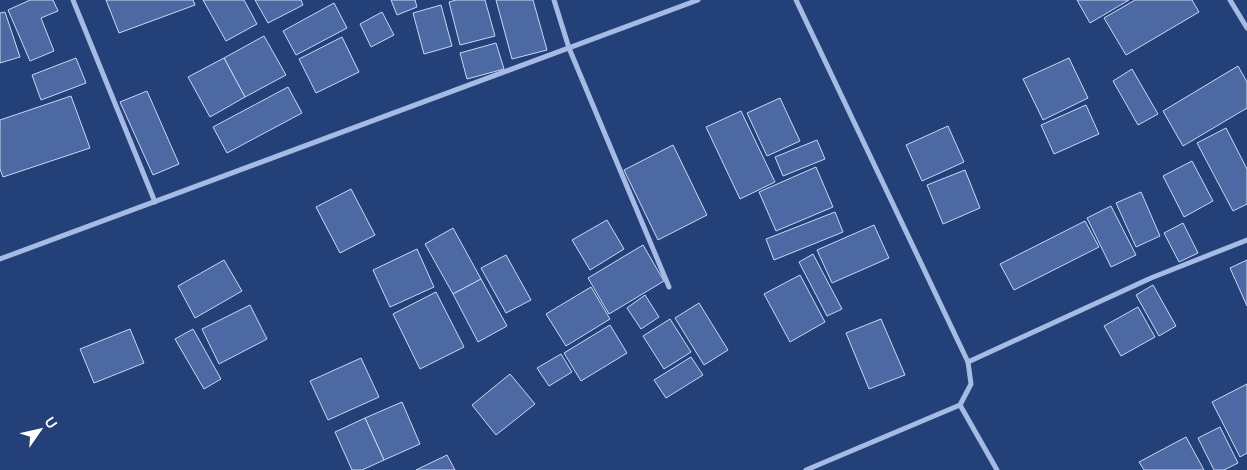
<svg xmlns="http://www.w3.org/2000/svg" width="1247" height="470" font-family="Lato,sans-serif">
<rect width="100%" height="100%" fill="#244079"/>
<!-- building -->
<g fill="#4c69a3" stroke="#c9d7f3">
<polygon points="30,0 53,0 58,11 41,18 54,51 30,61 8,10"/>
<polygon points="106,0 193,0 195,5 119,33"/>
<polygon points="203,0 244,0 257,24 226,41"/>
<polygon points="255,0 301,0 303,5 268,23"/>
<polygon points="391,0 415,0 417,7 397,15"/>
<polygon points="456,0 485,0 495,36 460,45 449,2"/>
<polygon points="496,0 533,0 547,50 512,59"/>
<polygon points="1077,0 1129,0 1090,23"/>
<polygon points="1135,0 1192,0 1199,12 1126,55 1104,18"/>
<polygon points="334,3 347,28 296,55 283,31"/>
<polygon points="441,5 452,46 424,54 413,13"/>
<polygon points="5,12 20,57 0,63 0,13"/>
<polygon points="382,12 394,35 371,47 360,24"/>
<polygon points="264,36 286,75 245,97 224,58"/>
<polygon points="342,37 359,72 316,93 299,59"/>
<polygon points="496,43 504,69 467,79 460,53"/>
<polygon points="76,58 86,83 41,100 32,75"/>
<polygon points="224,58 245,97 210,117 188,77"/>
<polygon points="1069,58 1088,98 1043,120 1023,79"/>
<polygon points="1238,66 1247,82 1247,108 1183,146 1163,111"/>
<polygon points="1132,69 1158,114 1138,125 1113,81"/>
<polygon points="288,87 302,113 227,153 213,127"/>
<polygon points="147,91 179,164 153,175 120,102"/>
<polygon points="71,96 90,148 3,177 0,169 0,120"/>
<polygon points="780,98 800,141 767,156 747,113"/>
<polygon points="1086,105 1099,134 1054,154 1041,125"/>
<polygon points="741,111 775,182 740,199 706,127"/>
<polygon points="948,126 964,162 922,181 906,145"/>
<polygon points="1226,128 1247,169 1247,204 1233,211 1197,143"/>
<polygon points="817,140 825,159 783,176 775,157"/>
<polygon points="673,145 707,215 658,240 624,170"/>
<polygon points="1192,161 1213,201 1184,217 1163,176"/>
<polygon points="816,167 833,207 776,231 759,192"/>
<polygon points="965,170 980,208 943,224 927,185"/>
<polygon points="351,189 375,235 340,253 316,207"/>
<polygon points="1141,192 1160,236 1136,247 1116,203"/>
<polygon points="1111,206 1136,255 1111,267 1087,218"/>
<polygon points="835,212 843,232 774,260 766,239"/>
<polygon points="607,220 624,249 590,270 572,240"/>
<polygon points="1085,221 1099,247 1014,290 1000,264"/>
<polygon points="1183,223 1198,253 1179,262 1164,233"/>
<polygon points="874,225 889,258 832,283 817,250"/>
<polygon points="453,228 481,279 453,294 425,244"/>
<polygon points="643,245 664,281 609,314 588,278"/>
<polygon points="417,249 434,287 390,307 373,270"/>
<polygon points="813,254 842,309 827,316 799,262"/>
<polygon points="506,255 531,300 506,313 481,268"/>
<polygon points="224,260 242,291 195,318 178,286"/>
<polygon points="1247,260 1247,306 1230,268"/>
<polygon points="800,275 825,322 790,342 764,294"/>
<polygon points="481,279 507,326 478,342 453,294"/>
<polygon points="1153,285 1176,326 1159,336 1136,295"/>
<polygon points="591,287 610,319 566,346 546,314"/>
<polygon points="436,292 464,347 420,369 393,314"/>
<polygon points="645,295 659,317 641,329 627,308"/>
<polygon points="699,303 728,350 704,365 675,318"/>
<polygon points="250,305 267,339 219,364 202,329"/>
<polygon points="1138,307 1155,337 1121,356 1104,326"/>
<polygon points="670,319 691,352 664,369 643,336"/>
<polygon points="881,319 905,375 869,389 846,333"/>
<polygon points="610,325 627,353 581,381 564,353"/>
<polygon points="130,329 144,363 94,383 80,349"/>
<polygon points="193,329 221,379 204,389 175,339"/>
<polygon points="561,354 572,372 549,386 537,368"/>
<polygon points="691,357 703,375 666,398 654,380"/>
<polygon points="361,358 379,397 328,420 310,381"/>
<polygon points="510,374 535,404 496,435 472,405"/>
<polygon points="1247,384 1247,453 1240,457 1212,402"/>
<polygon points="402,402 420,444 384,460 365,418"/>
<polygon points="365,418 384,460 362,470 352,470 335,432"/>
<polygon points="1220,427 1238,463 1224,470 1214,470 1198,438"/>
<polygon points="1186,437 1204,470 1144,470 1139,462"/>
<polygon points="447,455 455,470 416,470"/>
</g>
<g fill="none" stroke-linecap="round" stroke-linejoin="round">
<!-- minor -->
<g stroke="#a6bbe4" stroke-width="5">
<polyline points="73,0 155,202"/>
<polyline points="554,0 569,48 669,287"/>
<polyline points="796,0 968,362"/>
<polyline points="1230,0 1247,28"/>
<polyline points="0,259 698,0"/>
<polyline points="806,470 960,405"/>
<polyline points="997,470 960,405 971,384 968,362 1151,278 1247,240"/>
</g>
</g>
<!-- north arrow -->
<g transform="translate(40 430) rotate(56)" stroke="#244079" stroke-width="4" paint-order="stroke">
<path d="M0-4L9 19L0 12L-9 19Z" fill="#ffffff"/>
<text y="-8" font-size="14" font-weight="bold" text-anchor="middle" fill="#ffffff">U</text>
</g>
</svg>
